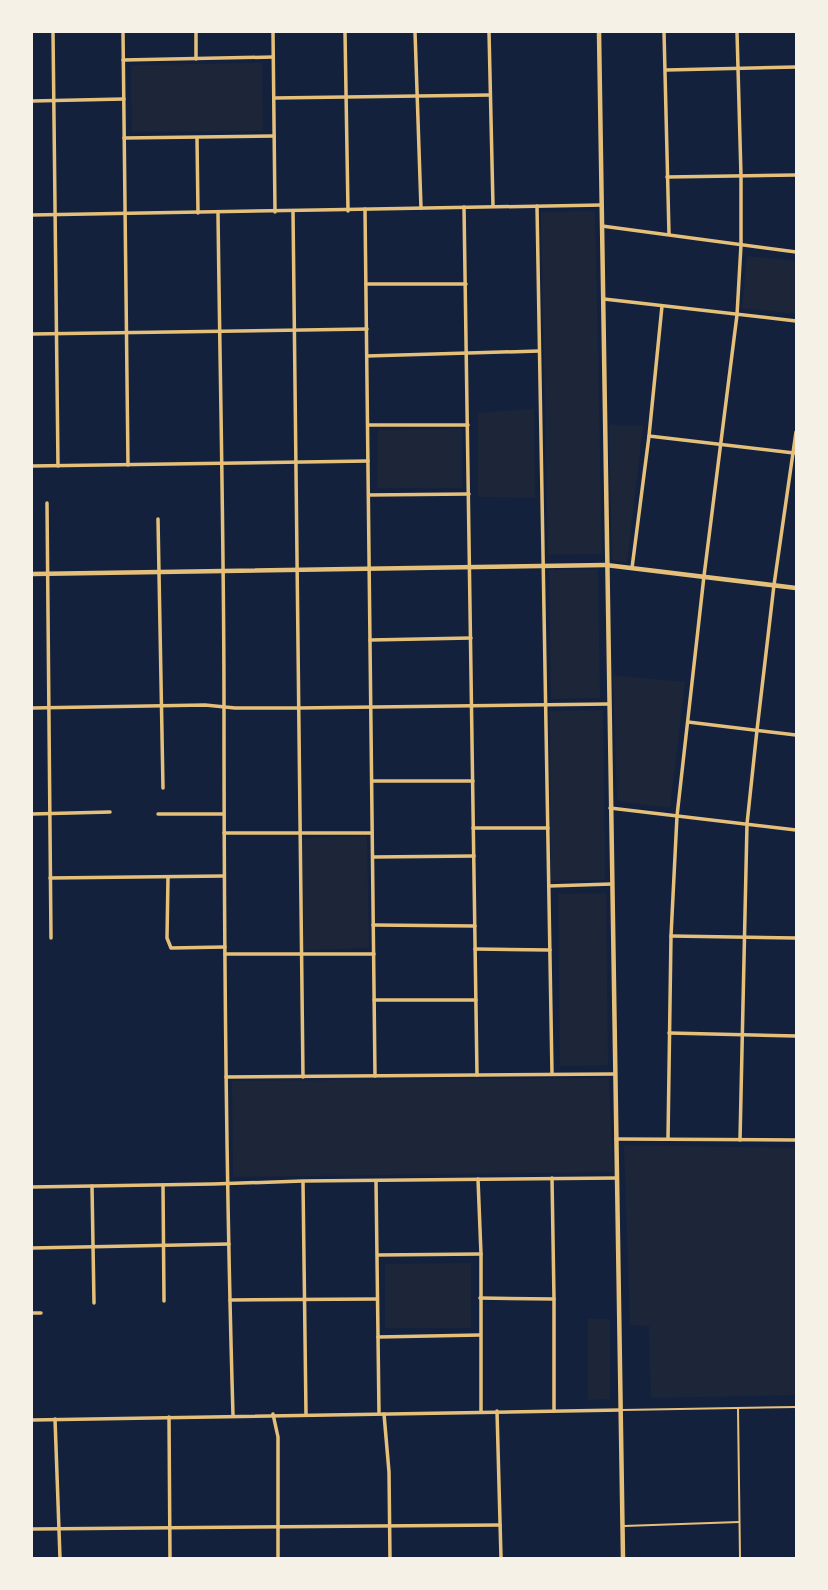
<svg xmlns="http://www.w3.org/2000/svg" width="828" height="1590" font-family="'Varela Round',sans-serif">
<rect width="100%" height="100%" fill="#14213d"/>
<!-- green -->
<g fill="#1d2539">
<polygon points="262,63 263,131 132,132 131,65"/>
<polygon points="595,211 602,554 548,555 541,212"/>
<polygon points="747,256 796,261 796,314 742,308"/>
<polygon points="534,409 535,498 478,497 478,413"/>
<polygon points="609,425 643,426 627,563 612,560"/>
<polygon points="462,429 462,488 377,488 378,430"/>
<polygon points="598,569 600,698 551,699 549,570"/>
<polygon points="613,675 685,682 670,808 617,801"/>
<polygon points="603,710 605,880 551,881 550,711"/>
<polygon points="367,836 369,948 304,950 302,838"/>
<polygon points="606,893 608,1065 560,1066 558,894"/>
<polygon points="609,1078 613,1172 233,1177 232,1081"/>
<polygon points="624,1145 796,1148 796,1395 651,1398 649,1326 630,1325"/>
<polygon points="471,1263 471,1328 385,1328 385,1264"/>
<polygon points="588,1319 610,1319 610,1399 588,1400"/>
</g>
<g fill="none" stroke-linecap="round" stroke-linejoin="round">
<!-- service -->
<g stroke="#e5c07b" stroke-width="2">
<polyline points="738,1409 740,1558"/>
<polyline points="622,1410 796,1407"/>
<polyline points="624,1526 739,1522"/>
</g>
<!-- minor -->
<g stroke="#e5c07b" stroke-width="3.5">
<polyline points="53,32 58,466"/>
<polyline points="123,32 128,465"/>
<polyline points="196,32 196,59"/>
<polyline points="273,32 275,212"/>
<polyline points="345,32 348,211"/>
<polyline points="415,32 421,208"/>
<polyline points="489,32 493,206"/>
<polyline points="664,32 669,234"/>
<polyline points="123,60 273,57"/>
<polyline points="666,70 796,67"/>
<polyline points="274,98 490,95"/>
<polyline points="32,101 124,99"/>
<polyline points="124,138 274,136"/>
<polyline points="197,138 198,213"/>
<polyline points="667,177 796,175"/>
<polyline points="537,206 552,1074"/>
<polyline points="464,207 477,1075"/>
<polyline points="365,209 375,1076"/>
<polyline points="293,211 303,1077"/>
<path d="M218,212C220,378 224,543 224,708C224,944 226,1180 233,1415"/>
<path d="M32,215C222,212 412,208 602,205"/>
<polyline points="602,226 796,252"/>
<polyline points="366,284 466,284"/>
<polyline points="604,299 796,321"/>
<polyline points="32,334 367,329"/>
<polyline points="367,356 539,351"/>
<polyline points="368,425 468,425"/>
<polyline points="649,436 794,453"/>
<polyline points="32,466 368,461"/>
<polyline points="369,495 469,494"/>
<polyline points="47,503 51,938"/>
<polyline points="158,519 163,788"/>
<polyline points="632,568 649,436 662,306"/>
<polyline points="370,640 471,638"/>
<polyline points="32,708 205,705 235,708 299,708 609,704"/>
<polyline points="688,722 796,735"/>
<polyline points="372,781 473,781"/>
<polyline points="610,808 796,830"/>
<polyline points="32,814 110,812"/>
<polyline points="158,814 223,814"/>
<polyline points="473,828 548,828"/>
<polyline points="224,833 372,833"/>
<polyline points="373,857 474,856"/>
<polyline points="168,877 167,938 171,948 225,947"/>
<polyline points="50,878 223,876"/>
<polyline points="549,886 612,884"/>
<polyline points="373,925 475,926"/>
<polyline points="671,936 796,938"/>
<polyline points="475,949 550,950"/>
<polyline points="225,954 374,954"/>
<polyline points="374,1000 476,1000"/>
<polyline points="669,1033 796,1036"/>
<polyline points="226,1077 615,1074"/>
<polyline points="616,1139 796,1140"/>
<polyline points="668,1139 671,936 677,816 704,576 737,315 741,245 741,176 737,32"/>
<polyline points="740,1140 747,824 757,730 774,585 796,432"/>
<polyline points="552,1178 554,1299 554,1411"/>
<polyline points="478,1179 481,1254 481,1411"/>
<polyline points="376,1181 379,1413"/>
<polyline points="303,1182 306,1414"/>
<polyline points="163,1185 164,1301"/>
<polyline points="92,1186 94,1303"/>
<polyline points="32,1187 213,1184 303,1181 617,1178"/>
<polyline points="32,1248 229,1244"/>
<polyline points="378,1255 481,1254"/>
<polyline points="480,1298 554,1299"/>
<polyline points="230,1300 377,1299"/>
<polyline points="32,1313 41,1313"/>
<polyline points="378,1337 480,1335"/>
<polyline points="497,1411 501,1558"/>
<polyline points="273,1414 278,1437 278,1558"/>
<polyline points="384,1414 389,1472 390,1558"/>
<polyline points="169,1417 170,1558"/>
<polyline points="55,1419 60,1558"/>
<polyline points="32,1420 621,1410"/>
<polyline points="32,1529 500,1525"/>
</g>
<!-- tertiary -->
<polyline stroke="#e5c07b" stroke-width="4.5" points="606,565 796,588"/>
<!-- secondary -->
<g stroke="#e5c07b" stroke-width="4.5">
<polyline points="599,32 623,1558"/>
<polyline points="32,574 606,565"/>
</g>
</g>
<!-- border -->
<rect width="828" height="1590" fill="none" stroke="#f6f1e7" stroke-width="66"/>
</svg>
